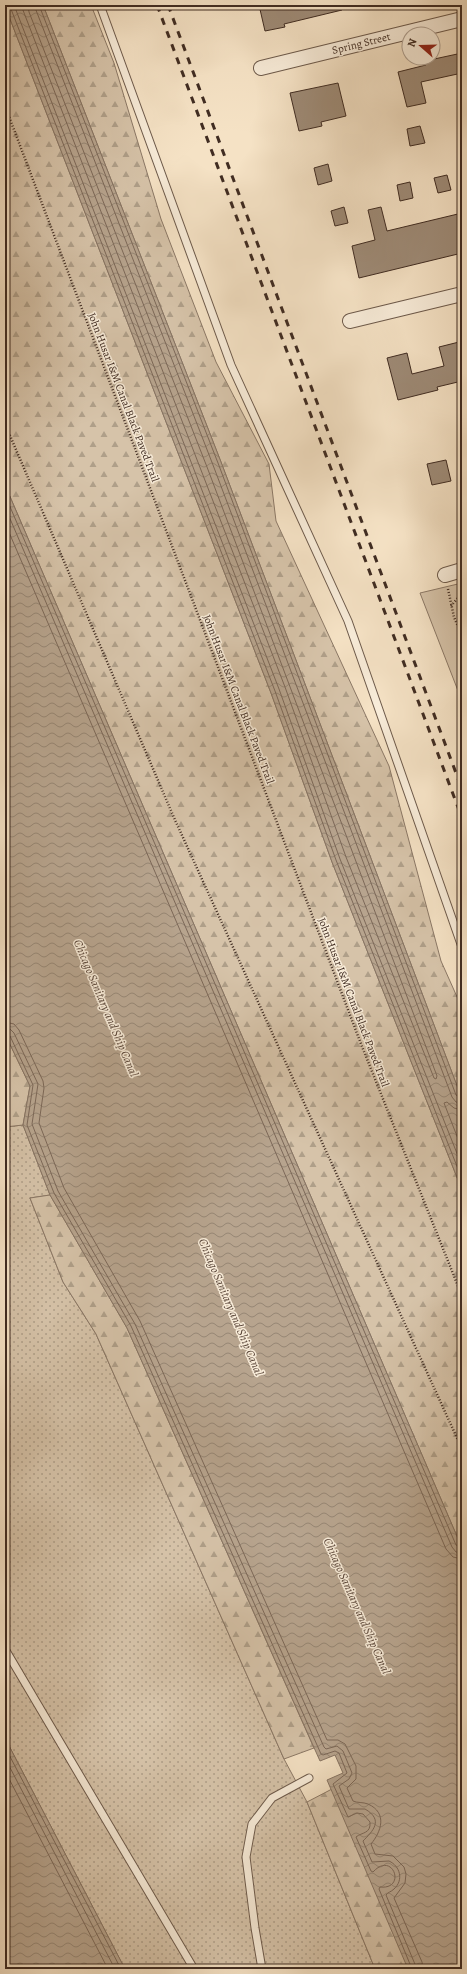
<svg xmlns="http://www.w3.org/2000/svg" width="467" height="1974" font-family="Alegreya,serif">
<defs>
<pattern id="grass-dots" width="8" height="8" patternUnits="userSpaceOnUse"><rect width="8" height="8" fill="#d6c3a9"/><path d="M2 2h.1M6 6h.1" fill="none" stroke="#af9f89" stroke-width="1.8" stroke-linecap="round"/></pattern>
<pattern id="forest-firs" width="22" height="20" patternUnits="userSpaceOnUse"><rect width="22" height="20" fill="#d6c3a9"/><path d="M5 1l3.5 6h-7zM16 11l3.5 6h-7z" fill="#af9f89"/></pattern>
<pattern id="water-waves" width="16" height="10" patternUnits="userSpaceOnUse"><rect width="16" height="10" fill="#b7a48e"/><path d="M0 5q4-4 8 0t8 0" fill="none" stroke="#968674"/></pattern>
</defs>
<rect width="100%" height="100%" fill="#f5e2c5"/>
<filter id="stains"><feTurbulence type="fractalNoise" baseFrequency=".005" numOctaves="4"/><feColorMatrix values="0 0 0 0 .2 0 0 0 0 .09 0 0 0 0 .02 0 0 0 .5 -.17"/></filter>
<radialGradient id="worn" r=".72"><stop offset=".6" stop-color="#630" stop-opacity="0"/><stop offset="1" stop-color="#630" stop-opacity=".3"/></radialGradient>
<!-- grass -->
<polygon fill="url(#grass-dots)" stroke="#8b7866" points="23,1125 50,1195 30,1198 63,1282 96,1334 284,1759 307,1802 375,1969 125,1969 5,1738 5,1127"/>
<!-- forest -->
<g fill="url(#forest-firs)" stroke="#8b7866">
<polygon points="43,5 91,5 114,63 161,219 216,362 269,464 276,521 389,766 441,961 462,1008 462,1099 221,462"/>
<polygon points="5,6 271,693 332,862 462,1190 462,1548 5,485"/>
<polygon points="5,1034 30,1086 23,1125 5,1127"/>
<polygon points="50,1195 127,1328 314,1748 284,1759 96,1334 63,1282 30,1198"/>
<polygon points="332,1789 409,1969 375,1969 307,1802"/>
</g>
<!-- park -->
<polygon fill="#d6c3a9" stroke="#8b7866" points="462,583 462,701 420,593"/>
<!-- water -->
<g fill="url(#water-waves)" stroke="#877463">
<polygon points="43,5 221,462 462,1099 462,1190 332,862 271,693 5,6"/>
<polygon points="5,485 462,1548 462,1969 408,1969 327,1780 343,1773 335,1755 320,1761 127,1328 50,1195 23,1125 30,1086 5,1034"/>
<polygon points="5,1738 125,1969 5,1969"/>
</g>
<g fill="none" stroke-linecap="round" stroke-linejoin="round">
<!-- shore -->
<g stroke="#7c6858" stroke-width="1">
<polyline points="14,5 279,689 340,859 462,1166"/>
<polyline points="21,5 285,687 346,857 434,1078 436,1079 437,1076 207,467 29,12 28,5"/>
<polyline points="34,5 213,465 452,1097 456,1102 462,1104"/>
<polyline points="39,5 218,463 456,1095 462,1099"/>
<polyline points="5,6 11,9 275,691 336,860 462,1179"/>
<polyline points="5,495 456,1545 462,1548"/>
<polyline points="5,507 452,1547 456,1552 462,1553"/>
<polyline points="5,523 446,1549 453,1557 462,1559"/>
<path d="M5,1022L14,1024L19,1030L43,1081L44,1088L39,1123L64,1188L140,1321L327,1740H338L345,1744L356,1766V1779L347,1788L353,1801C357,1803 363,1802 368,1804C388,1813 381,1832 371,1844L375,1854L393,1856L404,1867L406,1874L405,1883L394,1898L422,1962L423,1969"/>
<path d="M5,1028L10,1029L14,1033L38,1084L32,1124L58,1191L135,1324L324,1747L326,1749L337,1746L343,1751L352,1773L349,1779L339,1786L349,1809H365C384,1820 373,1831 363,1841L372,1862L389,1861C400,1866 404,1880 394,1889C391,1892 388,1892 386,1895L417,1969"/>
<path d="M5,1033L10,1036L33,1085L27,1125L54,1193L131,1326L321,1754L323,1755L335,1751L339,1753L347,1773L333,1784L348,1817L357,1813L363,1814L370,1822C371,1834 362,1832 356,1837L371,1871L373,1872C393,1850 407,1890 380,1887L379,1889L412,1969"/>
<polyline points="462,1110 454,1108 447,1102 444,1103 462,1149"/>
<polyline points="5,1747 121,1969"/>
<polyline points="5,1758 115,1969"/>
<polyline points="5,1771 108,1969"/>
</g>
</g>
<!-- building -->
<g fill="#9e8b77" stroke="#402c22">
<polygon points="259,5 341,5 342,10 284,24 285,27 265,31"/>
<polygon points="462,53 462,73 421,82 426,103 407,107 398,72 426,65 425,61"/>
<polygon points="338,83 346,116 321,122 322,126 299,131 290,93"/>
<polygon points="420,126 425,143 410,146 407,129"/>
<polygon points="328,164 332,181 318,185 314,168"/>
<polygon points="447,175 451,190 438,193 434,178"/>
<polygon points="410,182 413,198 400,201 397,185"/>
<polygon points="344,207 348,223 335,226 331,211"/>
<polygon points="381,207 387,231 462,213 462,253 359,278 352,246 375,240 368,210"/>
<polygon points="459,342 462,356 462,381 437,387 438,390 398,400 387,358 407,353 412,374 444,366 439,347"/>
<polygon points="446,460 451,481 432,485 427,464"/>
</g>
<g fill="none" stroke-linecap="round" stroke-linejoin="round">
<!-- service casing -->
<g stroke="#6d5a4b" stroke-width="9">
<g id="service">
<polyline points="100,5 231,365 348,621 462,947"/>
<polyline points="5,1649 194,1969"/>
<polyline points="262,1969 255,1928 246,1857 252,1824 272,1798 309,1778"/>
</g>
</g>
<!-- minor casing -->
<g stroke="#6d5a4b" stroke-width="16">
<g id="minor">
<polyline points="261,68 462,19"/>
<polyline points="350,321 462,294"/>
<polyline points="445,575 462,570"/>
</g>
</g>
<!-- path -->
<g stroke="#402c22" stroke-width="2.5" stroke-dasharray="1 2" stroke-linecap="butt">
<polyline points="5,106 361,1044 462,1296"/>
<polyline points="5,424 175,820 462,1449"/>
<polyline points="448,589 454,617 462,636"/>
<polyline points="451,606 462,593"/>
</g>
<!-- service -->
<use href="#service" stroke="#f8ecd9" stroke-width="7"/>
<!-- minor -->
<use href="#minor" stroke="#f8ecd9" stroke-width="14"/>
<!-- rail -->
<g stroke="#402c22" stroke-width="3" stroke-dasharray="7 7" stroke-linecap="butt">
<polyline points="157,5 462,818"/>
<polyline points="168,5 462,789"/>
</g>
</g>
<g text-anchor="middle" stroke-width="3" stroke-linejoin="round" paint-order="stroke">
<!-- street labels -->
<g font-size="11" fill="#402c22" stroke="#f8ecd9">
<text transform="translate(361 43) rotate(-14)" y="4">Spring Street</text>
<text transform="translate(124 397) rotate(69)" y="4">John Husar I&amp;M Canal Black Paved Trail</text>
<text transform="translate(239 699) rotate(69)" y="4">John Husar I&amp;M Canal Black Paved Trail</text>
<text transform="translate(354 1002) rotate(69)" y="4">John Husar I&amp;M Canal Black Paved Trail</text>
</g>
<!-- water labels -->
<g font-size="12" font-style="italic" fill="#5e4a3d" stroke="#f8ecd9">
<text transform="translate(106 1008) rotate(67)" y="4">Chicago Sanitary and Ship Canal</text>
<text transform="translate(231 1307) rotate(67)" y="4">Chicago Sanitary and Ship Canal</text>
<text transform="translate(357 1606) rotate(66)" y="4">Chicago Sanitary and Ship Canal</text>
</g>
</g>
<!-- margin -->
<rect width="467" height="1974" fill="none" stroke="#f5e2c5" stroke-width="20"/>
<rect x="6" y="6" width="455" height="1962" fill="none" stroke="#402c22" stroke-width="2"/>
<rect x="10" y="10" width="447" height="1954" fill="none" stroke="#402c22"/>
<!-- north arrow -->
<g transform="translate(421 46) rotate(290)"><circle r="19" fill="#f8ecd9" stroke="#ae9f90"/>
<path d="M0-3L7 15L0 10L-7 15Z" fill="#8f2418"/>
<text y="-6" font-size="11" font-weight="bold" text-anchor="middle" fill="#402c22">N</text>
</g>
<rect width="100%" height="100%" filter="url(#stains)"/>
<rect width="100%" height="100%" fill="url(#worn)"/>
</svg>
